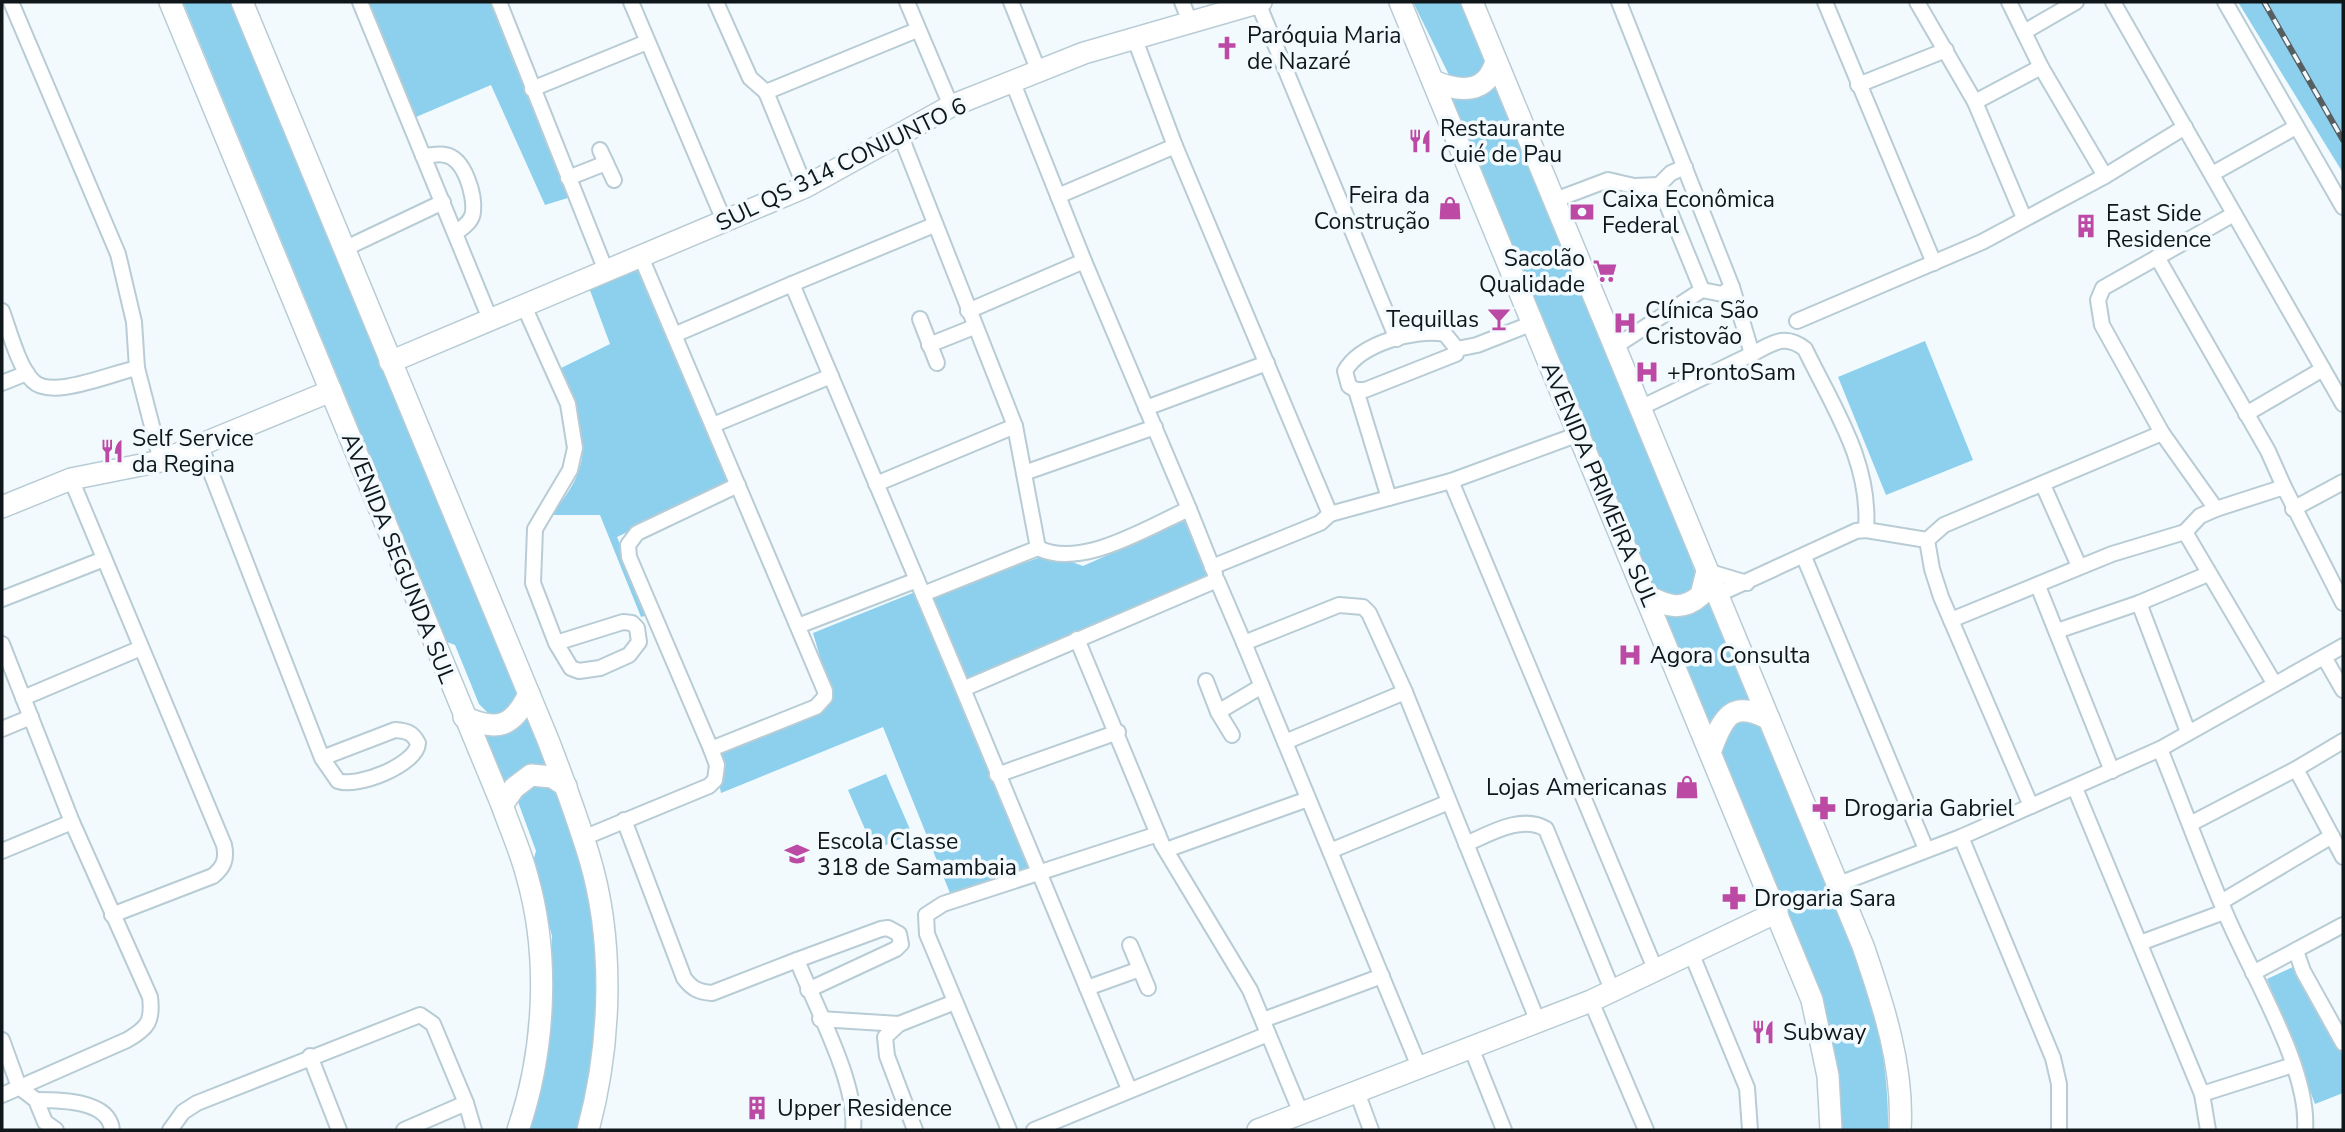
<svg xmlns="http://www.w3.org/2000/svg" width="2345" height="1132" font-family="'Nunito Sans',sans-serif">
<rect width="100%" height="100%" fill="#f2fafe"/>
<!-- green -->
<g fill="#8cd0ee">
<polygon points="183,2 236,2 517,688 517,705 492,717 479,704 455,645 447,642"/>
<polygon points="367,2 494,2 571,197 545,205 491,85 416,117"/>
<polygon points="1413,2 1463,2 1486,61 1482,74 1460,80 1449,75"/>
<polygon points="2238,2 2343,2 2343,173"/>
<polygon points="1500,74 1616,346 1699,584 1686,601 1651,588 1446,92"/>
<path d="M639,266L730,483L617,537L648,615L641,617L600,515H550C600,460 584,431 559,369L610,344L588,285Z"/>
<polygon points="1925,341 1973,460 1886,495 1838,377"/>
<polygon points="1191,518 1214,577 964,685 930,597 1049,554 1083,566"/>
<polygon points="920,590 1043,874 954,903 883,727 721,793 713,753 824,711 832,698 813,633"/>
<path d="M1711,598L1758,707C1734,706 1720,704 1707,726L1656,606L1677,614L1708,604Z"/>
<path d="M531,710L554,770L504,791L480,731C504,739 521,734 531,710Z"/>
<path d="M1755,719C1774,746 1786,779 1799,810C1845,911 1890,1017 1888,1130H1839V1085L1824,1004L1716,743L1724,725Z"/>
<polygon points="886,774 912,834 874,850 848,790"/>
<polygon points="552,781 581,844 597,927 597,1050 579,1130 524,1130 548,1014 552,936 532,865 536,851 517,799 520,785"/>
<polygon points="2295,966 2343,1055 2343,1093 2315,1104 2267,979"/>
</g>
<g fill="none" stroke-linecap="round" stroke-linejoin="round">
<!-- street casing -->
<g stroke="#b8ccd5" stroke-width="18">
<g id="street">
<polyline points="11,2 118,254 134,322 137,368"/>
<polyline points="360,2 490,319"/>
<polyline points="499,2 606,271"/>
<polyline points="631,2 725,223"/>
<polyline points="716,2 750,78 766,92 917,30"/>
<polyline points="907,2 951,106"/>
<polyline points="1011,2 1039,72"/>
<polyline points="1182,2 1190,22"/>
<path d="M1619,2L1732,287L1752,354C1773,343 1785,333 1805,349C1834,409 1871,462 1866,530"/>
<polyline points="1825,2 1934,263"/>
<polyline points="1917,2 1975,102 2024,218"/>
<polyline points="2009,2 2041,67 2105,176"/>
<polyline points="2113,2 2343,404"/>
<polyline points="2225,2 2343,207"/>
<polyline points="1258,3 1397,339"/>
<polyline points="2024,32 2076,2"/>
<polyline points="1134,37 1175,146 1330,514 1320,523 1212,567"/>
<polyline points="1013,83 1084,261 1189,509"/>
<polyline points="1858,85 1946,50"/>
<polyline points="532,89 647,42"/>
<polyline points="766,92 805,187"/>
<polyline points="1975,102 2041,67"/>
<polyline points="900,134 1015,426 1038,548 923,594"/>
<polyline points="600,150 614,180"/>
<path d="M423,156C430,156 439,153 445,155C465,158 475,196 473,212C472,222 463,227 456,233"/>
<polyline points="1685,167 1671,173 1659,185 1702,290 1722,294 1732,287"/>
<polyline points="2212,174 2296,127"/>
<polyline points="568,178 606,163"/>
<polyline points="1058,196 1175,146"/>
<polyline points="1555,200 1608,180 1634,186 1659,185"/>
<polyline points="344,249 443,202"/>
<polyline points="641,257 825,691 825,697 816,707 711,749"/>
<polyline points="2157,257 2268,451 2284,487"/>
<polyline points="792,284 934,225"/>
<polyline points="524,306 568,404 575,448 570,470 535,529 533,583 556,643 571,668 579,671 600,668 629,655 639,642 637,628 632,623 623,622 556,643"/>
<path d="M2,311C9,330 19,368 33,381C51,400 112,373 137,368L161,461"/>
<polyline points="968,311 1084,261"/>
<polyline points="920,319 937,363"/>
<polyline points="1797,321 1982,242 2105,176 2185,127"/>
<polyline points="674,335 792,284 963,689"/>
<polyline points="929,345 974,327"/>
<polyline points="1616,346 1702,290"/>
<path d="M1457,349L1445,334C1415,328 1360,344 1345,371L1349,386L1356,390H1365L1456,354L1457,349L1477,345L1533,323"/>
<polyline points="2,383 27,373"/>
<polyline points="1356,390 1389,498"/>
<polyline points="1146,408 1267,363"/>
<polyline points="1640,408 1752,354"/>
<polyline points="2246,414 2323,369"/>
<polyline points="713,425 831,376"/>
<polyline points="2162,433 2216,509 2200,516 2185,532"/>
<path d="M201,447L322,758L338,781C357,788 417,765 418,743C412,732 407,731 395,730L322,758"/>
<polyline points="1024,473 1155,427"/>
<path d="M71,479L224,845C227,859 224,867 213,876L112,915"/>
<polyline points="1451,481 1656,971"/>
<polyline points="876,484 1015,426"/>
<polyline points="2043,485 2079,566"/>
<polyline points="2216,509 2284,487 2343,603"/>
<polyline points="2293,509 2343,482"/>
<polyline points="1330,514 1451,481 1579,434"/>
<path d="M1038,548C1081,570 1148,527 1189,509L1215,574"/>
<polyline points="1804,557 1926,849"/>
<polyline points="1707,571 1747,583"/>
<polyline points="2038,586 2112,771"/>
<polyline points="1717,595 1856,531 1866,530 1927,540"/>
<polyline points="2,599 104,559"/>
<polyline points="2139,603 2188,732"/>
<polyline points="1951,620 2112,554 2185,532 2274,683"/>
<polyline points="798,626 917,580"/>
<polyline points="2057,631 2139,603 2208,574"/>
<polyline points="1077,639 1162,844 1250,990 1301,1113"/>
<path d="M2,644L72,822L150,997C153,1021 148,1028 127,1040L2,1095"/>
<polyline points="2324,657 2343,690"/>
<polyline points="1206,681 1218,712 1232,735"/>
<polyline points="23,698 141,648"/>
<polyline points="1218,712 1262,686"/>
<polyline points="2,729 31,717"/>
<polyline points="2343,741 2296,769 2343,857"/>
<polyline points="1285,742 1405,692"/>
<path d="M2160,749C2182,803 2202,859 2225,912C2249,971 2310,1068 2305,1130"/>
<polyline points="997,775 1118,732"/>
<polyline points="2075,788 2202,1094 2208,1130"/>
<polyline points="2031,806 1941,597 1932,569 1927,540 1944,525 2162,433 2102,325 2098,300 2103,288 2234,214"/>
<path d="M624,820L684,978C692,989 699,992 712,993L797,960C815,1006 858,1084 853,1130"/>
<polyline points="2190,824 2296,769"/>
<polyline points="1961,837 2053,1058 2059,1084 2059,1130"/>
<polyline points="583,838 709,786 715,780 717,765 711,749 629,557 628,545 637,533 738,485"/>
<path d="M1466,844C1489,834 1522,814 1546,829L1613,992"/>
<polyline points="1166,850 1308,799"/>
<polyline points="2,851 72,822"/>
<polyline points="1330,851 1449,802"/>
<polyline points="1839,884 1961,837 2160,749 2343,646"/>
<polyline points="2221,902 2332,836"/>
<polyline points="2140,943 2224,912"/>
<polyline points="1130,945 1148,988"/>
<polyline points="2296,951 2303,971 2343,1043"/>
<polyline points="1692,955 1747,1088 1750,1130"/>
<polyline points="797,960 881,929 888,928 899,934 901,944 896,949 808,990"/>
<polyline points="2253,973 2343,925"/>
<polyline points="1087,988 1140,969"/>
<polyline points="1591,1001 1646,1130"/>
<polyline points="820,1019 899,1024"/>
<polyline points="1263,1020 1382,976"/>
<polyline points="2,1040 19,1087 36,1100 45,1122 56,1130"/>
<polyline points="1472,1050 1504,1130"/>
<polyline points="310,1056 339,1130"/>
<polyline points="1420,1069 1244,643 1339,605 1363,607 1369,613 1405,692 1538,1022"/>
<polyline points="1129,1089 963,689 1217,580 1244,643"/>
<polyline points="1357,1092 1371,1130"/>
<polyline points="2202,1094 2293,1065"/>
<path d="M36,1100C60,1100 109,1100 112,1130"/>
<polyline points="170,1130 183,1112 197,1103 420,1015 433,1024 466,1103 474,1130"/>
<polyline points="404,1130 466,1103"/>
<polyline points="915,1130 887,1056 885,1037 899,1024 955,1002"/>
<polyline points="1009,1130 927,934 926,915 943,904 1158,834"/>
<polyline points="1034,1130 1268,1034"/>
</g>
</g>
<!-- secondary casing -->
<g stroke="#b8ccd5" stroke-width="24">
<g id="secondary">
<path d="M170,2L502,805C510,828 521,852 527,876C550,956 545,1051 518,1130"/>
<path d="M242,2L548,740C563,779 577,817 589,856C615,942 611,1045 588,1130"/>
<polyline points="1400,2 1812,1000 1828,1076 1831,1130"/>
<path d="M1472,2L1863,946C1883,1004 1904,1067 1900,1130"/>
<path d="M1433,81C1459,92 1487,95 1496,61"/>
<polyline points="390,362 805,187 951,106 1084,53 1261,2"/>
<polyline points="2,507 71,479 161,461 331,391"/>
<path d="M1647,596C1667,606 1682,612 1701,595L1707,571"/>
<path d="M464,717C497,732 513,727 529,694"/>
<path d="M1711,750C1723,717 1732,699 1769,719"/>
<polyline points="502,805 514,788 531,775 552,777 566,786"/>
<polyline points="1258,1130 1591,1001 1777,912"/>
</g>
</g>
<!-- street -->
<use href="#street" stroke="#fff" stroke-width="14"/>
<!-- secondary -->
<use href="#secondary" stroke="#fff" stroke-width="21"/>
<!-- rail casing -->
<g stroke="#565e61" stroke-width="6">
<polyline id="rail" points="2264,2 2343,140"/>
</g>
<!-- rail -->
<use href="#rail" stroke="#f2fafe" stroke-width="3.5" stroke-dasharray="10" stroke-linecap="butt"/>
</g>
<!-- icons -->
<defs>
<g id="church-bare" transform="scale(1.89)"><path d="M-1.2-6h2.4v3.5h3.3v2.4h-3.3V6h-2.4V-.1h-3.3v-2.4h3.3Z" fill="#bc4aa5" stroke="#f2fafe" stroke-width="2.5" paint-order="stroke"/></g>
<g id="restaurant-bare" transform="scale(1.89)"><path d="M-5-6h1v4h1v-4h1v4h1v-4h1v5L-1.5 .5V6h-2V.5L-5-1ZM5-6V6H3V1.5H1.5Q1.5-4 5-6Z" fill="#bc4aa5" stroke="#f2fafe" stroke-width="2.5" paint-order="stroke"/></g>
<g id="shop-bare" transform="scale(1.89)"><path d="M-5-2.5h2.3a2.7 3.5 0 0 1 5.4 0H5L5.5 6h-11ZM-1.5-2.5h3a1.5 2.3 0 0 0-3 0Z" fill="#bc4aa5" stroke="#f2fafe" stroke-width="2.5" paint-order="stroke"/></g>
<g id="bank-bare" transform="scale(1.89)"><path d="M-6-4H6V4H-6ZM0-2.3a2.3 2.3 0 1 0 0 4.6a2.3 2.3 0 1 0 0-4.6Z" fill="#bc4aa5" stroke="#f2fafe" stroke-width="2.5" paint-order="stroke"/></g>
<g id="building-bare" transform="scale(1.89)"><path d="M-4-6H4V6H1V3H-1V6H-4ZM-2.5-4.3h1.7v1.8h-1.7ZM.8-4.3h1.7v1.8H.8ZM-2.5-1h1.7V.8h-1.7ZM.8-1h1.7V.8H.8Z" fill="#bc4aa5" stroke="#f2fafe" stroke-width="2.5" paint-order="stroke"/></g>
<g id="supermarket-bare" transform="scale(1.89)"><path d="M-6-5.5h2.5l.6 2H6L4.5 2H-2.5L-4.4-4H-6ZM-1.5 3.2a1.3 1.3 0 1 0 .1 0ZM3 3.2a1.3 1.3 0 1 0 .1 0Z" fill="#bc4aa5" stroke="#f2fafe" stroke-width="2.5" paint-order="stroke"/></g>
<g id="bar-bare" transform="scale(1.89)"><path d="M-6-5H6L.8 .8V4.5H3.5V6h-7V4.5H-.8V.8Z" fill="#bc4aa5" stroke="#f2fafe" stroke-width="2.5" paint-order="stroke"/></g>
<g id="hospital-bare" transform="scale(1.89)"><path d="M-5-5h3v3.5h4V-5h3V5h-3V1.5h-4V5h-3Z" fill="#bc4aa5" stroke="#f2fafe" stroke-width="2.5" paint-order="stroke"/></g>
<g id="pharmacy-bare" transform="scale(1.89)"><path d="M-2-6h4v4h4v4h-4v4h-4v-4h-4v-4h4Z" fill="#bc4aa5" stroke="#f2fafe" stroke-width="2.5" paint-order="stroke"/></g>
<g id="school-bare" transform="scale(1.89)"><path d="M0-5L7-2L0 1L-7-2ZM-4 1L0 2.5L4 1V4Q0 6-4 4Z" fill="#bc4aa5" stroke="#f2fafe" stroke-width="2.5" paint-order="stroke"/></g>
</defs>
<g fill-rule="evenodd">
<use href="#church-bare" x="1227" y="48"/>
<use href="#restaurant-bare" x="1420" y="141"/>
<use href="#shop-bare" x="1450" y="208"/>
<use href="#bank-bare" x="1582" y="212"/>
<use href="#building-bare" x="2086" y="226"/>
<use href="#supermarket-bare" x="1605" y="271"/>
<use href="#bar-bare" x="1499" y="319"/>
<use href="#hospital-bare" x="1625" y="323"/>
<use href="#hospital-bare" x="1647" y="372"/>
<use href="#restaurant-bare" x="112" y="451"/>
<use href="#hospital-bare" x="1630" y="655"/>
<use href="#shop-bare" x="1687" y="787"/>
<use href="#pharmacy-bare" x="1824" y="808"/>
<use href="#school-bare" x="797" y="854"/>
<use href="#pharmacy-bare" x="1734" y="898"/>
<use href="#restaurant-bare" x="1763" y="1032"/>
<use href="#building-bare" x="757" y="1108"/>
</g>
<g text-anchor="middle" stroke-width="7" stroke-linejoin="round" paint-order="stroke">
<!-- poi labels -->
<g font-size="23" fill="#10171a" stroke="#f2fafe" text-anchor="start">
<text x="1247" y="43">Paróquia Maria<tspan x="1247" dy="26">de Nazaré</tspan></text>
<text x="1440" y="136">Restaurante<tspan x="1440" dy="26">Cuié de Pau</tspan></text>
<text x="1430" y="203" text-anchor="end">Feira da<tspan x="1430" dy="26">Construção</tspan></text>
<text x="1602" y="207">Caixa Econômica<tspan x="1602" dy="26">Federal</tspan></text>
<text x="2106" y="221">East Side<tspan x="2106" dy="26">Residence</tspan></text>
<text x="1585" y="266" text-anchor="end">Sacolão<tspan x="1585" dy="26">Qualidade</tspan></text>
<text x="1645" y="318">Clínica São<tspan x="1645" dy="26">Cristovão</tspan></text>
<text x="1479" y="327" text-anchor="end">Tequillas</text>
<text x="1667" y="380">+ProntoSam</text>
<text x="132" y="446">Self Service<tspan x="132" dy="26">da Regina</tspan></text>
<text x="1650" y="663">Agora Consulta</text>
<text x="1667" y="795" text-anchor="end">Lojas Americanas</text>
<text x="1844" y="816">Drogaria Gabriel</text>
<text x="817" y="849">Escola Classe<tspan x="817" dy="26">318 de Samambaia</tspan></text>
<text x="1754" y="906">Drogaria Sara</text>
<text x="1783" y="1040">Subway</text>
<text x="777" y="1116">Upper Residence</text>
</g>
<!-- street labels -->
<g font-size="23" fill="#10171a" stroke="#f2fafe">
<text transform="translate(841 164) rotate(-26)" y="8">SUL QS 314 CONJUNTO 6</text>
<text transform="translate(1600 484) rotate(67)" y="8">AVENIDA PRIMEIRA SUL</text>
<text transform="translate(399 558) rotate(68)" y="8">AVENIDA SEGUNDA SUL</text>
</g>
</g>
<!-- border -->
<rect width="2345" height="1132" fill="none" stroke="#10171a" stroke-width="7"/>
</svg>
